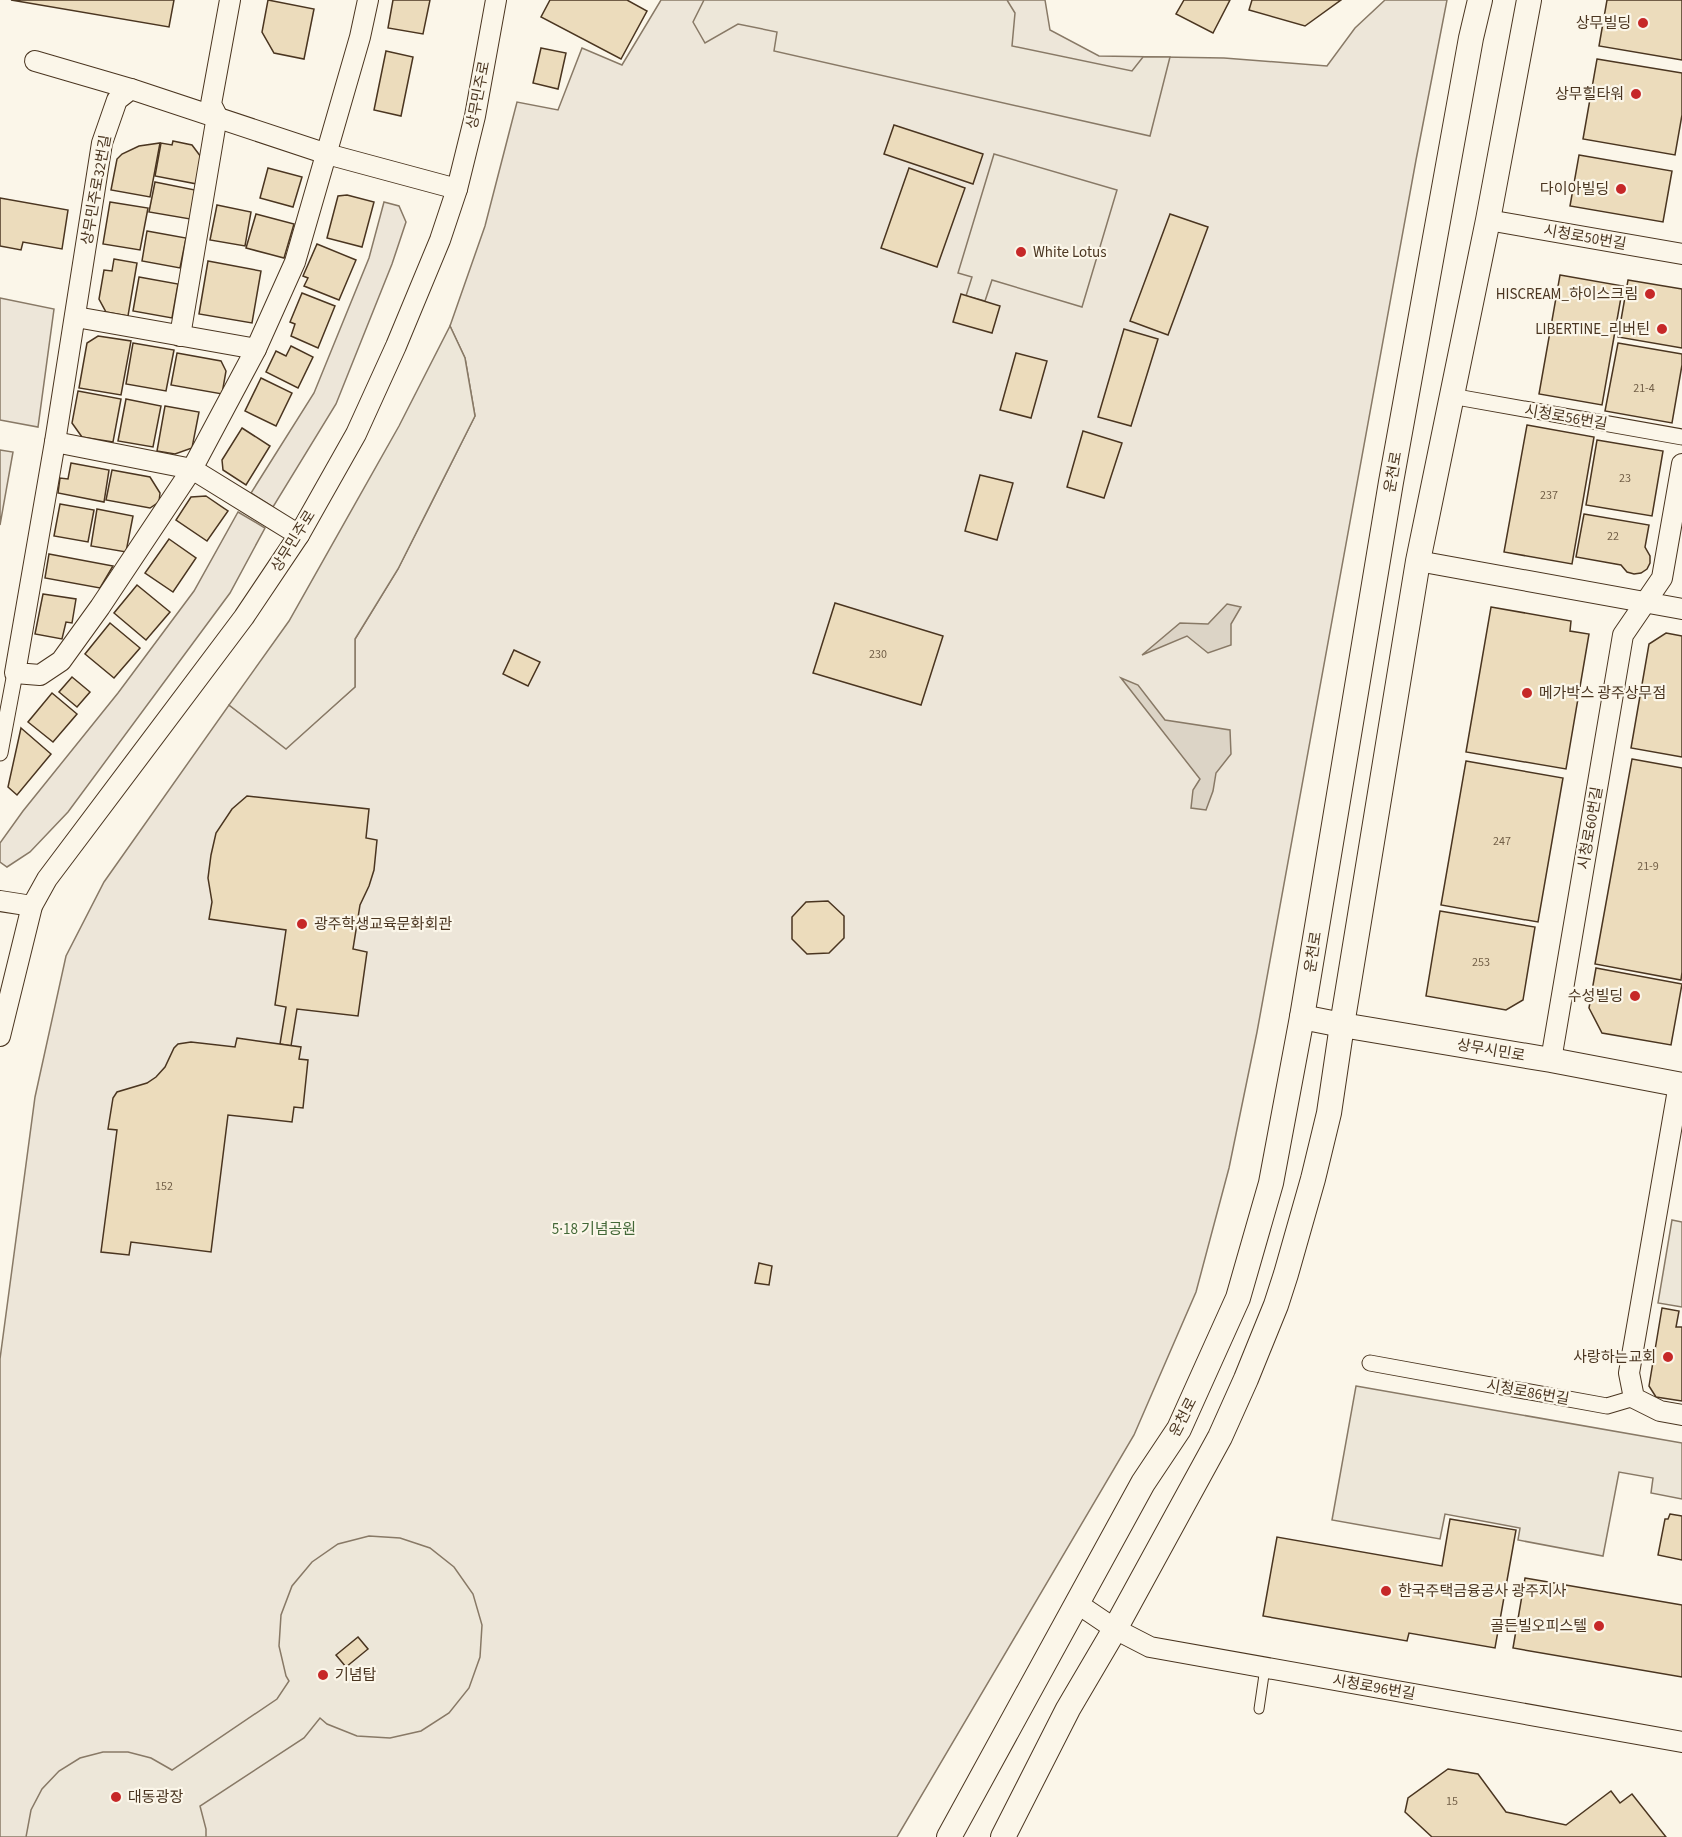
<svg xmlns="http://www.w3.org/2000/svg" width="1682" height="1837" font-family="'Source Sans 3','Noto Sans KR',sans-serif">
<rect width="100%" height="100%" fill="#fbf6e9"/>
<!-- green -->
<g fill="#ede6d9" stroke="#887966" stroke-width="1.5">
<polygon points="661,0 1045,0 1050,30 1099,56 1224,58 1327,66 1355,28 1385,0 1447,0 1416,160 1257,1032 1229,1168 1196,1292 1134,1435 897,1837 0,1837 0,1359 35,1097 66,956 104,882 229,705 286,748 355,687 355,639 398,569 475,416 465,358 450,326 485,226 517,102 558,110 582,48 622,65"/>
<polygon points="384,202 399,206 406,222 392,264 336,404 273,507 251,493 314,393 369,258"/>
<polygon points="0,298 54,309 38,427 0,420"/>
<polygon points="0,450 13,452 0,525"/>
<polygon points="238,512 265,528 230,593 68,812 30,852 7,867 0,862 0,843 23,811 118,693 194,591"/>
</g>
<!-- parking -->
<g fill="#ede7d9" stroke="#887966" stroke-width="1.5">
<polygon points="704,0 1007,0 1015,13 1012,46 1132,71 1143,57 1170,57 1150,136 774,51 777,32 738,24 705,43 693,22"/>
<polygon points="994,154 1117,190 1082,307 992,280 985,301 966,296 972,277 958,273"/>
<polygon points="450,326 465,358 475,416 398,569 355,639 355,687 286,749 229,705 289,621 399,426"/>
<polygon points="1672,1220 1682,1222 1682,1307 1658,1303"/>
<polygon points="1356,1386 1682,1443 1682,1499 1651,1493 1653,1478 1619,1472 1603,1556 1518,1540 1520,1528 1445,1514 1440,1539 1332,1520"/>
<polygon points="369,1536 400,1538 430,1548 454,1567 473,1594 482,1625 480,1657 469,1688 449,1713 421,1731 390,1738 357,1736 327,1724 320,1718 304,1738 200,1806 206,1829 206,1837 26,1837 31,1810 42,1789 59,1771 80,1758 103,1752 128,1752 151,1758 172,1770 277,1699 289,1681 286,1676 279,1646 281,1615 292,1586 312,1562 338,1544"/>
</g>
<!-- water -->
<g fill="#dcd4c6" stroke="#887966" stroke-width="1.5">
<polygon points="1227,604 1241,607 1231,624 1231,645 1208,653 1187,636 1142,655 1180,623 1208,624"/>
<polygon points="1121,678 1138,685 1165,720 1230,730 1231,754 1216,773 1213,791 1206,810 1191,808 1193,790 1200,779"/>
</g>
<!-- building -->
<g fill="#ecdcbc" stroke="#4a3520" stroke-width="1.5">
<polygon points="11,0 174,0 169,27"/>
<polygon points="268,0 314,9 304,59 274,53 262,32"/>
<polygon points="393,0 430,0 423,34 388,28"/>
<polygon points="550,0 627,0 647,11 621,59 541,17"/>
<polygon points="1184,0 1230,0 1213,33 1176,14"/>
<polygon points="1252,0 1341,0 1305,26 1249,10"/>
<polygon points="1607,0 1682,0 1682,60 1599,46"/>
<polygon points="541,48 566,53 558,89 533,83"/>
<polygon points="386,51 413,57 401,116 374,110"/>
<polygon points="1597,59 1682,73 1682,115 1675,155 1583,139"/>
<polygon points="894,125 983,154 973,184 884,154"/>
<polygon points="173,141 192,145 201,157 197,184 155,176 161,143 172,145"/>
<polygon points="160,143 150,197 111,190 117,159 122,154 139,146"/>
<polygon points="1579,155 1672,171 1663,222 1570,206"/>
<polygon points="268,168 302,177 293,207 260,198"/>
<polygon points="909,168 965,188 937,267 881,248"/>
<polygon points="155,182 195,190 190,219 149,212"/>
<polygon points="347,195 374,202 362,247 327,238 338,196"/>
<polygon points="0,198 68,210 62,249 23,242 21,250 0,246"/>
<polygon points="110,202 148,208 140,250 103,244"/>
<polygon points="217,205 251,212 245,246 210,240"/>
<polygon points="256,214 294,224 284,258 246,248"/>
<polygon points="1170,214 1208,227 1168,335 1130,321"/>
<polygon points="147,231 186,238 180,268 142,261"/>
<polygon points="317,244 356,260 339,300 304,286 308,278 303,276"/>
<polygon points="114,259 137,263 128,316 106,312 99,299 104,270 112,271"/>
<polygon points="208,261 261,271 252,323 199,314"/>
<polygon points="1560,275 1623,286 1602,405 1539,394"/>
<polygon points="139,277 178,284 172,318 133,311"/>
<polygon points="1628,280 1682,289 1682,348 1618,337"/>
<polygon points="302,293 335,306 318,348 291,336 295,324 290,322"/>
<polygon points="961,294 1000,306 992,333 953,322"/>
<polygon points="1124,329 1158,339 1131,426 1098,417"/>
<polygon points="98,336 131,341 121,395 79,388 87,343"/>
<polygon points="133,343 174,350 166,391 126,384"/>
<polygon points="1618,343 1682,354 1682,365 1672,423 1605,411"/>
<polygon points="291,346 313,357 298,388 266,372 276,351 286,356"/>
<polygon points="177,353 221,361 226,371 222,394 171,385"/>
<polygon points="1016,353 1047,361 1031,418 1000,410"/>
<polygon points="261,378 292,393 276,426 245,411"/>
<polygon points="78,391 121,399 113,442 82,437 72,423"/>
<polygon points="126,399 161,406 153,447 118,441"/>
<polygon points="165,406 199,412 192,448 175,454 157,451"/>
<polygon points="1527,425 1594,437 1572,564 1504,552"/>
<polygon points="242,428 270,446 246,485 223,470 222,460"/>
<polygon points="1083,431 1122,443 1104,498 1067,487"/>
<polygon points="1597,440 1663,451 1652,516 1586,505"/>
<polygon points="71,463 109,470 104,502 58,493 60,478 68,479"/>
<polygon points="112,470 150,477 160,493 159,502 150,508 106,500"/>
<polygon points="980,475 1013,483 997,540 965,531"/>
<polygon points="206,496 228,511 207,541 176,520 191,497"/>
<polygon points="60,504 94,510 88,542 54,536"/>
<polygon points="97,509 133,516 126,552 91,546"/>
<polygon points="1584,514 1649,525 1645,547 1650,556 1650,563 1647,569 1641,573 1634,574 1627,572 1621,565 1576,557"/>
<polygon points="169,539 196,558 173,592 145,573"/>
<polygon points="49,554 113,566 100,588 45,578"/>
<polygon points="137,585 170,612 146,640 114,613"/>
<polygon points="43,594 76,599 72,623 66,622 62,639 35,634"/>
<polygon points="835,603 943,636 921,705 813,673"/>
<polygon points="1491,607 1571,621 1570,631 1589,634 1566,769 1466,752"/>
<polygon points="110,623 140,648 114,678 85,654"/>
<polygon points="1666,633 1682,636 1682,757 1631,748 1649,644"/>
<polygon points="514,650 540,662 528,686 503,674"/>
<polygon points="72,677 90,692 77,707 59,692"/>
<polygon points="52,693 77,714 53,742 28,722"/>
<polygon points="21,728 51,754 17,795 8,787"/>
<polygon points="1632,759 1682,768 1682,972 1681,980 1595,964"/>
<polygon points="1466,761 1563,778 1538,922 1441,905"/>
<polygon points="247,796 369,809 366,838 377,840 374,870 369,886 360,905 353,949 367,952 358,1016 297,1009 291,1046 280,1044 286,1007 275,1005 286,930 209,919 212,902 208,878 211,855 216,833 232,809"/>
<polygon points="828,901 844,916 844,938 829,953 807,954 792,939 792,917 806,902"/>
<polygon points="1440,911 1535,927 1523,1000 1506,1010 1426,996"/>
<polygon points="1596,968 1682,984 1671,1045 1602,1033 1589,1008"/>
<polygon points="237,1038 301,1047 299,1059 308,1060 303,1108 294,1107 292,1122 228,1115 211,1252 131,1242 129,1255 101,1252 117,1130 108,1129 113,1098 117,1092 147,1083 156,1077 165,1067 174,1048 178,1044 191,1042 235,1047"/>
<polygon points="759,1263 772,1266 769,1285 755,1283"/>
<polygon points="1662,1308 1679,1311 1676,1327 1682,1327 1682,1401 1656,1397 1649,1386"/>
<polygon points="1670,1514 1682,1516 1682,1560 1658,1555 1665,1519 1668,1519"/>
<polygon points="1450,1519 1516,1530 1495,1648 1409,1633 1407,1641 1263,1616 1277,1537 1442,1566"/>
<polygon points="1525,1578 1682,1605 1682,1677 1513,1648"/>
<polygon points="358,1637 368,1649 346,1667 336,1655"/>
<polygon points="1448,1769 1478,1774 1506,1812 1566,1825 1611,1791 1620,1803 1632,1794 1666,1837 1432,1837 1405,1812 1408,1798"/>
</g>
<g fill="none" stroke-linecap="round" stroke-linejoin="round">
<!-- service casing -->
<g stroke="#4a3520" stroke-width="11">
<polyline id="service" points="1259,1709 1265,1668"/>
</g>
<!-- pedestrian casing -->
<g stroke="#4a3520" stroke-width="17">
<g id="pedestrian">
<polyline points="1451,396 1682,437"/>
<polyline points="0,753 15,673"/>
<polyline points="1370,1363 1607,1406 1634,1398"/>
</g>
</g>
<!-- minor casing -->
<g stroke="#4a3520" stroke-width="22">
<g id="minor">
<polyline points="368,0 360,37 295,262 256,349 192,469 100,607 61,661 40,675 15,673 55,442 102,143 117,100 131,89 327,154 457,189"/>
<polyline points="35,61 131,89"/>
<polyline points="1488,220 1682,254"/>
<polyline points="76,317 256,349"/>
<polyline points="180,336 217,116 211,104 230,0"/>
<polyline points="55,442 192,469 299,535"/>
<polyline points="1418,561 1682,609"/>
<polyline points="0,901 32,906"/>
<polyline points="0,1036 32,906 47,879 244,617 299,535 356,434 396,346 440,240 457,189 475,116 496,0"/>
<polyline points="1551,1060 1623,635 1662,578 1682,464"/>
<polyline points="1679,1084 1629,1373 1634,1398 1660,1411 1682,1415"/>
<polyline points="1078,1604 1115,1629 1150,1647 1682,1742"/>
</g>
</g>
<!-- tertiary casing -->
<g stroke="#4a3520" stroke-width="26">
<g id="tertiary">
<polyline points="1302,1017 1342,1025 1551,1060 1682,1085"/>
<polyline points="949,1837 1143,1483 1179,1429 1238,1298 1271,1183 1302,1017 1391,482 1471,38 1480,0"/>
<polyline points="1003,1837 1068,1709 1115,1629 1220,1437 1246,1379 1276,1305 1286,1274 1313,1179 1329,1113 1342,1025 1418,561 1488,220 1529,0"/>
</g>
</g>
<!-- service -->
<use href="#service" stroke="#fbf6e9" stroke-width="9"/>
<!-- pedestrian -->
<use href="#pedestrian" stroke="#fbf6e9" stroke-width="15"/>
<!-- minor -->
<use href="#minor" stroke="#fbf6e9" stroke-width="20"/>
<!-- tertiary -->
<use href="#tertiary" stroke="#fbf6e9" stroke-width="24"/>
</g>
<!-- markers -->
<g fill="#c62828" stroke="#fbf6e9" stroke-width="2">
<circle cx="1643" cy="23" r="6"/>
<circle cx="1636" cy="94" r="6"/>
<circle cx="1621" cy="189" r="6"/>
<circle cx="1021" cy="252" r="6"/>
<circle cx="1650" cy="294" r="6"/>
<circle cx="1662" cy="329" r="6"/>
<circle cx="1527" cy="693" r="6"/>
<circle cx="302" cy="924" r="6"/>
<circle cx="1635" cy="996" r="6"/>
<circle cx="1668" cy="1357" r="6"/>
<circle cx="1386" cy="1591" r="6"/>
<circle cx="1599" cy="1626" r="6"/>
<circle cx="323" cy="1675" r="6"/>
<circle cx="116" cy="1797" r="6"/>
</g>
<g text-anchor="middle" stroke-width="4.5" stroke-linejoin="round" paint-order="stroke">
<!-- number labels -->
<g font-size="12" fill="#725f47">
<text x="1644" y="392">21-4</text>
<text x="1625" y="482">23</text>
<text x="1549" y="499">237</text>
<text x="1613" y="540">22</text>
<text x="878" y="658">230</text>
<text x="1502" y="845">247</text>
<text x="1648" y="870">21-9</text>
<text x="1481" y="966">253</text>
<text x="164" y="1190">152</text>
<text x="1452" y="1805">15</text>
</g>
<!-- poi labels -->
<g font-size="15" fill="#4a3520" stroke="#fbf6e9" text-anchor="end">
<text x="1631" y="28">상무빌딩</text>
<text x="1624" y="99">상무힐타워</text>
<text x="1609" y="194">다이아빌딩</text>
<text x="1033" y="257" text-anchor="start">White Lotus</text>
<text x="1638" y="299">HISCREAM_하이스크림</text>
<text x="1650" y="334">LIBERTINE_리버틴</text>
<text x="1539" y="698" text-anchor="start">메가박스 광주상무점</text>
<text x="314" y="929" text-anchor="start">광주학생교육문화회관</text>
<text x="1623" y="1001">수성빌딩</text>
<text x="1656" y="1362">사랑하는교회</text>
<text x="1398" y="1596" text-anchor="start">한국주택금융공사 광주지사</text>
<text x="1587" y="1631">골든빌오피스텔</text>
<text x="335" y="1680" text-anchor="start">기념탑</text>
<text x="128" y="1802" text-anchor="start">대동광장</text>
</g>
<!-- street labels -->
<g font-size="15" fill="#4a3520" stroke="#fbf6e9">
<text transform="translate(478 95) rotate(-79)" y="5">상무민주로</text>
<text transform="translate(96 190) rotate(-80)" y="5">상무민주로32번길</text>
<text transform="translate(1585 237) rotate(10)" y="5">시청로50번길</text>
<text transform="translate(1566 417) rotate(10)" y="5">시청로56번길</text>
<text transform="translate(1393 472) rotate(-80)" y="5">운천로</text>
<text transform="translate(293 541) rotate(-58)" y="5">상무민주로</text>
<text transform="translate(1590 828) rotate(-80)" y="5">시청로60번길</text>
<text transform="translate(1313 952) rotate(-81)" y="5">운천로</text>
<text transform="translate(1491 1050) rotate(10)" y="5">상무시민로</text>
<text transform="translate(1528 1392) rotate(10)" y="5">시청로86번길</text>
<text transform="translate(1183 1417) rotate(-63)" y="5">운천로</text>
<text transform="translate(1374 1687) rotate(10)" y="5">시청로96번길</text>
</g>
<!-- park labels -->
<g font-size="15" fill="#436837" stroke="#fbf6e9">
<text x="594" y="1234">5·18 기념공원</text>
</g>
</g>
</svg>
